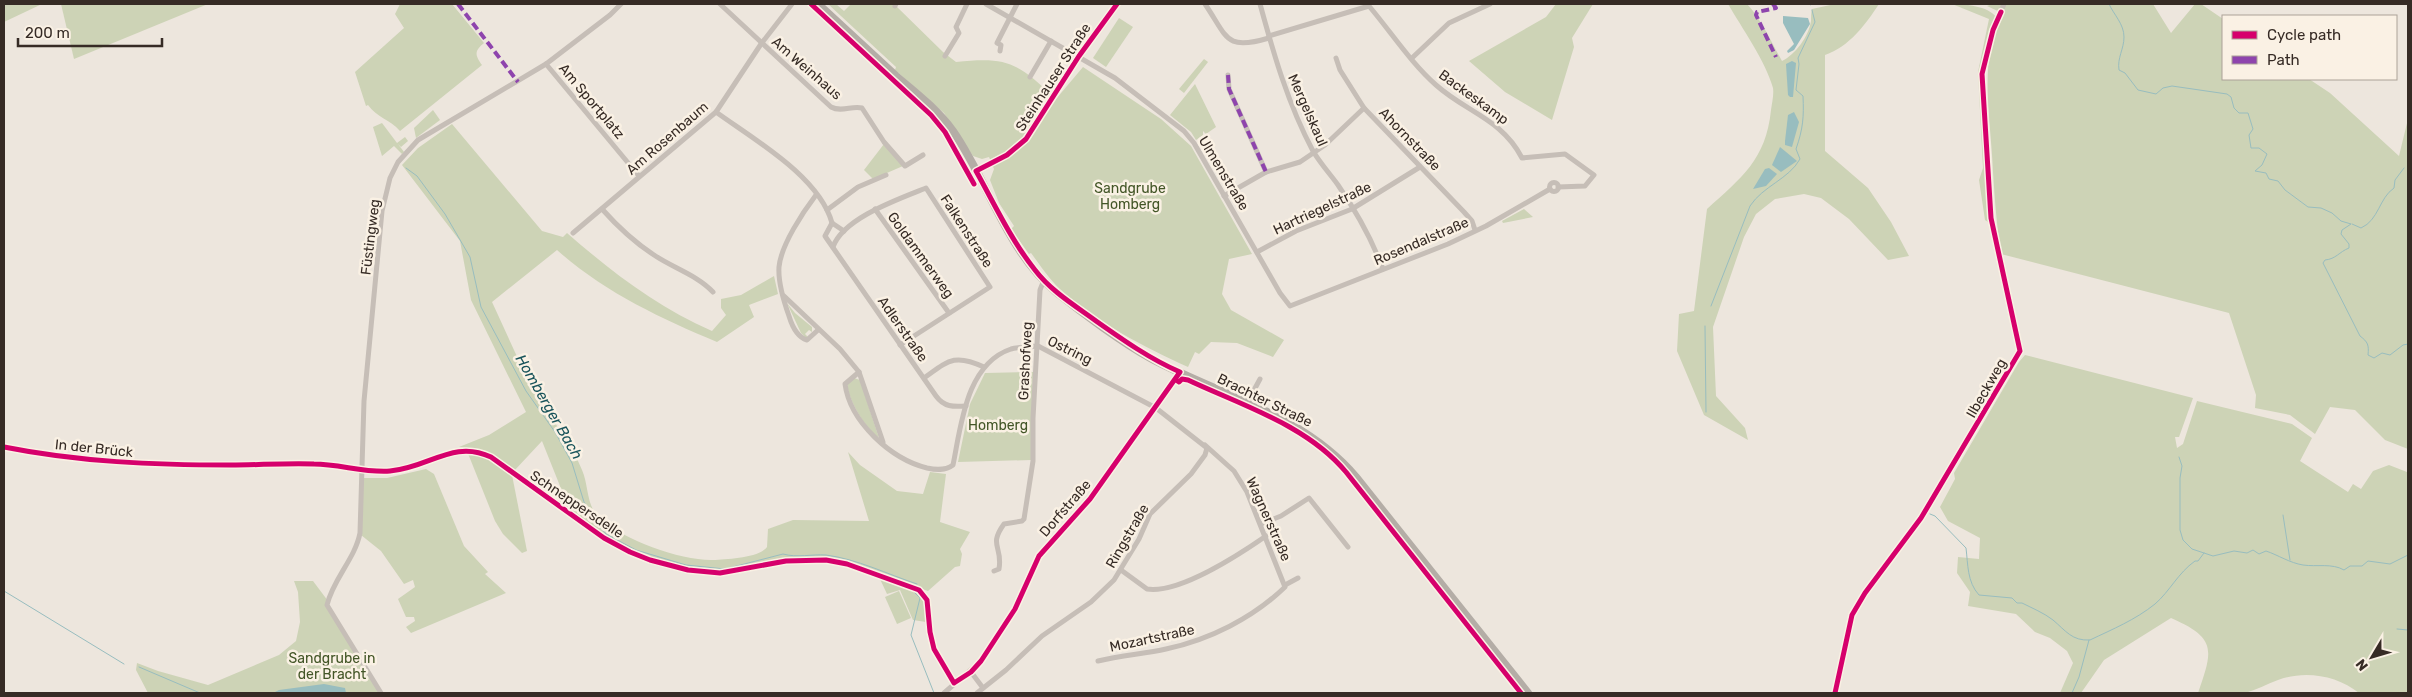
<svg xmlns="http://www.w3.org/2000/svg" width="2412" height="697" font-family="Rubik,sans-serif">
<rect width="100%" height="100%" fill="#ede6dd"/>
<!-- green -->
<g fill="#cdd3b6">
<polygon points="4,4 42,4 4,22"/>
<polygon points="61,4 208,4 74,59"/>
<path d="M400,4H452L484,43C474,51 475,55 482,65L400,131C390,119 377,118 368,105L366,106L355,72L404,28L395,14Z"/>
<path d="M828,4H836L844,11L851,4H894L943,52L956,62C1010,56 1018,64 1056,99L1083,67L1161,119L1191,146L1252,254L1229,259L1222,294L1231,310L1284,340L1273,357L1237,343L1211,342L1199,354L1195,352L1188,367C1144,347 1096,322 1060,289C1049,279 1040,265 1031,253L1029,254L1011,229L1014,226L999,203L990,180L994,169L989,157L982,159L973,156L944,113L895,70L896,67Z"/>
<polygon points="1556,4 1593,4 1572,38 1574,47 1552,120 1505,92 1469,61 1546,17"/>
<path d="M1728,4H1747C1762,20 1771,42 1782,61C1795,55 1809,36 1811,21C1811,17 1811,13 1812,9L1835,4H1879C1866,24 1849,47 1825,55V151L1868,188L1891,222L1909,256L1888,260L1849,219L1821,198L1804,194L1775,199L1756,214L1744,237L1713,327L1716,396L1745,428L1748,440L1704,415L1677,351L1679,314L1694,311L1707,209C1741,178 1766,160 1771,110C1772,103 1774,95 1773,88C1766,62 1742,28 1728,4Z"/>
<path d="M1952,4C1965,4 1988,6 1996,17L1987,42L1982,74L1988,222L1985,220L1979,180L1983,168L1978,72L1989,19Z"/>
<path d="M1992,4H2153L2171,33L2195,4H2201L2223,19V79H2309L2330,93L2399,156L2408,119V449L2385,440L2355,410L2330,407L2315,434L2290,415L2255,408L2256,395L2229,313L2001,254C1996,221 1994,189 1992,155C1989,108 1980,57 2002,13L1987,6Z"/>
<polygon points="1119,18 1133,27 1106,67 1093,58"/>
<polygon points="1204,59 1208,62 1184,93 1179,89"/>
<polygon points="1195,84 1216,127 1206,134 1203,131 1203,135 1196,140 1191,132 1170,115"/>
<polygon points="433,110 440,120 416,138 414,128"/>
<polygon points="382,123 397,143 405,137 408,141 401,147 398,144 404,152 402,154 394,146 382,156 373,127"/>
<path d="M452,124L542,231L563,237L567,233C612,272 657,307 712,331L726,315L721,308V299L741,295L774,276L778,294L749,305L754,317L717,342C660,318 604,292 557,250L492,302C507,334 521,368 539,398C553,422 572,444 582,470C589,486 586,506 600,519C624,540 682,561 713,560C727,559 759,558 767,547L768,529L793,520L869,521L848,452L860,465L897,491L923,494L930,472L946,474L940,522L970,532L960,549L962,554L960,566L955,567L928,591L864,569L815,559L735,570L703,572L639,555L617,545L558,502L560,486L542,441L514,471L479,449L459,447L489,435L526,412L471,300L460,241L402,165L418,148Z"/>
<polygon points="884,144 903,166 873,179 864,170"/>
<polygon points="1524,209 1533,217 1503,223 1502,221"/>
<polygon points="787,303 795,313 812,327 812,332 809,330 805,334 808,337 805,337 801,333"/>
<path d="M2025,355L2193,398L2179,437H2175L2177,448L2183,444L2197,401L2292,424L2312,438L2300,461L2348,492L2353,484L2361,489L2373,471L2389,465L2407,472L2408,468V693H2359C2337,675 2304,670 2278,680C2267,684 2256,690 2245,693C2231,696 2213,693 2198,693C2213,650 2217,638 2171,618L2104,660L2081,693H2060L2073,663L2067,651L2050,638L2035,632L2016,614L1968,606L1970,592L1957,573L1958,557L1979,559L1980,538L1948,521L1940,507L1955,479L1954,473L2019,362Z"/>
<polygon points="1033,372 1031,460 958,462 970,404 985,373"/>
<path d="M854,378L860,380L879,438C865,428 848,400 847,383Z"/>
<polygon points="467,451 480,454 512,475 527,551 522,553 503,534 495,521"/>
<polygon points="426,469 434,474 464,546 488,572 485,574 506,593 411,633 406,627 415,621 414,617 406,617 398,599 415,587 413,580 404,584 381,551 361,535 362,478 387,478"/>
<polygon points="880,579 917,593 923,598 926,622 913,620 900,590 887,594"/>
<polygon points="294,581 313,581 328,601 327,605 382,693 148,693 136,670 137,663 158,671 208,685 279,655 296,641 300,622 298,592"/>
<polygon points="899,591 911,618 897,624 885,597"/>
</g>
<!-- water -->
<g fill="#98bdbf">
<polygon points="1783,16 1808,18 1810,24 1794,50 1788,53 1787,51 1794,44 1783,23"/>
<polygon points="1792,61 1796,63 1793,97 1790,97 1788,95 1786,64"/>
<polygon points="1794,112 1799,122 1792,147 1785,145 1785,141 1788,115"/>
<polygon points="1780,147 1797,161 1781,172 1772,165"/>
<polygon points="1769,168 1777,174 1766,186 1753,189 1765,169"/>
<polygon points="324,684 345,688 346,693 273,693 279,690"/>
</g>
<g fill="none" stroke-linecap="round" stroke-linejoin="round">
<!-- stream -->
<g stroke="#98bdbf" stroke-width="1">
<path d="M2109,4C2114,15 2124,24 2124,37C2124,49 2117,58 2119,70L2125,73L2138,90L2156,94L2163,88L2172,86L2227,94L2231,97L2234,108L2239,113H2248L2253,129L2249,135L2251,148H2259L2267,154L2262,165L2255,171L2266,173L2269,179L2278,181L2285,190L2308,207L2321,208L2332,213L2341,221L2351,224L2342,230L2341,234L2349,244V248C2339,252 2336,259 2325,260L2323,263L2360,336C2368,342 2369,345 2368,355L2374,358L2382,353L2390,355L2403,345L2408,344"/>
<polyline points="1811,5 1812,4"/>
<path d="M406,168L417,176L445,214L470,257L481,307L526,391L555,432L572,463L584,502L597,524L606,534L636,550L686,565L725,569L783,554C797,558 812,554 826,555C857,559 887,574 917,584"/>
<path d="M2352,224L2361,228C2379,220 2379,198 2394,188L2395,180L2404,168"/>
<path d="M1711,306L1750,206C1763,186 1789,179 1800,159L1796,149C1803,129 1804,117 1803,96L1796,90L1799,64L1798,58L1815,22L1812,10"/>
<polyline points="1705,326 1706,412"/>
<path d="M2179,457L2182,466L2180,478V530L2183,540L2192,549L2213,556L2234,551L2247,553L2253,550L2259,554L2266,551C2278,555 2290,563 2303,565C2317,567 2332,563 2344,570L2350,566H2362L2368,561L2390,564L2408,555"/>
<path d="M1930,514L1935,516L1966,548C1968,564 1967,582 1979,595L2012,598L2017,603H2022C2032,608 2044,613 2053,620C2066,631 2072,641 2090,640C2113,629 2135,620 2155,604C2170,591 2178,573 2195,561H2198L2204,553"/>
<polyline points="2283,515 2290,560"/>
<polyline points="4,591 124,664"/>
<polyline points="914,592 920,598 911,635 934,693"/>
<polyline points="2397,629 2408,630"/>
<polyline points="139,667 200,693"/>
<polyline points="2072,693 2079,677 2089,640"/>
</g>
<!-- street -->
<g stroke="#c6beb7" stroke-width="5">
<path d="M720,4L831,107C842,113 852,105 862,108L884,142L905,166L923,155"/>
<polyline points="986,4 1115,78 1184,131 1194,143 1280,293 1290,306 1448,244 1486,226 1550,189"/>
<path d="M1205,4C1228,38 1225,51 1269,38"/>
<path d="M1260,4C1274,55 1288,104 1313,151C1320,163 1330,174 1338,185C1356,211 1372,240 1383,269"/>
<polyline points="895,6 896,4"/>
<path d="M1269,36L1369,6C1391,32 1411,63 1436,85C1466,112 1502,119 1522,158L1565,154L1594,175L1585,186L1558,187"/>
<polyline points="1000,51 1001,45 997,43 1017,4"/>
<polyline points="945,56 959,33 956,27 967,4"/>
<polyline points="1336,58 1340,70 1364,108 1464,212 1472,221 1475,230"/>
<polyline points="1412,58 1449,23 1490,4"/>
<polyline points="546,64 639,176"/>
<polyline points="1228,75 1229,89 1266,172"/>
<polyline points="1030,77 1051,41"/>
<path d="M716,112C753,139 819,176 832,223"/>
<polyline points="976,171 1007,155 1026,139 1079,56 1117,4"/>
<circle cx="1554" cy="187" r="4.5"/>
<path d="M816,195C803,212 781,245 779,267C778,282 784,302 789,316C792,326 797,337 807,340L818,330"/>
<polyline points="1224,196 1266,172 1300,162 1325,145 1364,108"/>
<path d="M602,209C618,227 634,242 654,255C673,268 697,275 713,292"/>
<polyline points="875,209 949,313"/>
<polyline points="827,210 858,187 886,175"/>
<path d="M832,223L825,236L827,239L936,396C944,407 953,407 966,406"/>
<polyline points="832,223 844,231"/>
<polyline points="573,233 716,112 761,44 792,4"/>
<path d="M833,247C843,218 899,199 926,188L990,287L900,345"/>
<polyline points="1257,252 1296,231 1352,209 1420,167"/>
<polyline points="784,296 840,349 859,372 883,442"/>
<path d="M859,372L845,384C850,422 891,459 927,468C936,470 945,471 953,465C961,426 966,364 1011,349C1019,347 1029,347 1038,346L1156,408L1207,448L1205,455L1191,474L1150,514L1139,539L1114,580L1091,602L1042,636L1006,670L977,693"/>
<path d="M924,378C948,361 954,353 984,367"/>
<polyline points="1247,403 1260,379"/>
<path d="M4,447C79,462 154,465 231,465C258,465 286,463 314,464C340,464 364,473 390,471C429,468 453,439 491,457L604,538L630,552L650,560L688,570L720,573L786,561L826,560L847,564L919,590L927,600L930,632L934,649L954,683"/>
<polyline points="1261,524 1281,516 1309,498 1348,547"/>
<path d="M1121,570L1147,589C1179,594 1240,554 1266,536"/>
<path d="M994,571L999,569C1003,546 988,546 1004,524L1022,521L1024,519L1033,461V418L1040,290L1044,280"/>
<polyline points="1285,585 1298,578"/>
<path d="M1098,661C1121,655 1144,654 1166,649C1209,640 1253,618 1285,587L1247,492L1234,471L1205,445"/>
<polyline points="971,672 983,688"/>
<path d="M381,693L327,605C333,579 355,559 360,533L364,401L382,211L390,178L398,162L418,140L546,64L610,15L621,4"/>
<polyline points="944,693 981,661 1015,609 1039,556 1090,499 1180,372"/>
<polyline points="1835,693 1852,615 1865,593 1921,518 2020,351 1991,218 1982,74 1993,30 2004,4"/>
</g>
<!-- primary -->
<path stroke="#b4ada6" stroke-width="8" d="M818,4C844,28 870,52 896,76C916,93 937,109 953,131C989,183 1006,250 1056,292C1082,313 1123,343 1152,359C1222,396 1304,415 1356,477L1528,693"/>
<!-- quiet -->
<g stroke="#8e44ad" stroke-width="4" stroke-dasharray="8 4" stroke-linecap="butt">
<polyline points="458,4 518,82"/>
<polyline points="1773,4 1776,8 1757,12 1756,15 1776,57"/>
<polyline points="1228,75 1229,89 1266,172"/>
</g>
<!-- cycleway casing -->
<g stroke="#faf1e4" stroke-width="8">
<g id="cycleway">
<polyline points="811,4 931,115 945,132 974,184"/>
<path d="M1176,380L1179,382L1182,379L1188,380C1241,405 1307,425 1346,472L1521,693"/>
<path d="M4,447C79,462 154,465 231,465C258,465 286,463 314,464C340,464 364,473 390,471C429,468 453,439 491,457L604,538L630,552L650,560L688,570L720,573L786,561L826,560L847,564L919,590L927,600L930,632L934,649L954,683L971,672L981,661L1015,609L1039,556L1090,499L1180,372C1150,359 1123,340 1096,321C1074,305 1051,291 1035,270C1011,240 995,205 976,171L1007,155L1026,139L1079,56L1117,4"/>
<polyline points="1835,693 1852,615 1865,593 1921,518 2020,351 1991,218 1982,74 1993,30 2001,12"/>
</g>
</g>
<!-- cycleway -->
<use href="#cycleway" stroke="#d6006c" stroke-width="5"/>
</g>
<g text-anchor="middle" stroke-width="5" stroke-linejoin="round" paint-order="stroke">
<!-- street labels -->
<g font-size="14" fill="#362b25" stroke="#faf1e4">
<text transform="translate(807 68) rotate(41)" y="5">Am Weinhaus</text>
<text transform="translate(1053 77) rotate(-57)" y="5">Steinhauser Straße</text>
<text transform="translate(1474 97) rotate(36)" y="5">Backeskamp</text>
<text transform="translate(592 101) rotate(50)" y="5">Am Sportplatz</text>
<text transform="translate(1308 110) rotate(66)" y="5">Mergelskaul</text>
<text transform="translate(667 138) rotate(-41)" y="5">Am Rosenbaum</text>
<text transform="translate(1410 139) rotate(46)" y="5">Ahornstraße</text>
<text transform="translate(1224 173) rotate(59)" y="5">Ulmenstraße</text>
<text transform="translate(1322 208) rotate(-25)" y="5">Hartriegelstraße</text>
<text transform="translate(967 231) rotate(57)" y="5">Falkenstraße</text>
<text transform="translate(370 237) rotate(-83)" y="5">Füstingweg</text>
<text transform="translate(1421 241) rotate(-23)" y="5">Rosendalstraße</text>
<text transform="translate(921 255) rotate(54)" y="5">Goldammerweg</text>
<text transform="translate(903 329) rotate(55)" y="5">Adlerstraße</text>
<text transform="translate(1070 350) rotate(26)" y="5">Ostring</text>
<text transform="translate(1025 361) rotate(-87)" y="5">Grashofweg</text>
<text transform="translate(1986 388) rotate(-60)" y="5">Ilbeckweg</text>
<text transform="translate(1265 400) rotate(26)" y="5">Brachter Straße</text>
<text transform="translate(94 448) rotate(6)" y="5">In der Brück</text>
<text transform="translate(577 504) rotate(34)" y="5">Schneppersdelle</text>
<text transform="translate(1065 508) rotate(-49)" y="5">Dorfstraße</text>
<text transform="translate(1269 519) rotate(66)" y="5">Wagnerstraße</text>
<text transform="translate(1127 536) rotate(-60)" y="5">Ringstraße</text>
<text transform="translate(1152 638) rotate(-12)" y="5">Mozartstraße</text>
</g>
<!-- park labels -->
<g font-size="14" fill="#435627" stroke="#faf1e4">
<text x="1130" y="193">Sandgrube<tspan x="1130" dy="16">Homberg</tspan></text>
<text x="998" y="430">Homberg</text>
<text x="332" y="663">Sandgrube in<tspan x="332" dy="16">der Bracht</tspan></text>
</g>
<!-- water labels -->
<g font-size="15" font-style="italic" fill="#18535a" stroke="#faf1e4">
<text transform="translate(549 407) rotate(60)" y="5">Homberger Bach</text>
</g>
</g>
<!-- border -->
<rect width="2412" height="697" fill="none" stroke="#362b25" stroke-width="10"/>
<!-- legend -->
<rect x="2222" y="15" width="175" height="65" fill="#faf1e4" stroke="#aca298"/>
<rect x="2232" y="31" width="25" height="8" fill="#d6006c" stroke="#aca298"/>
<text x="2267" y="40" font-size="15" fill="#362b25">Cycle path</text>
<rect x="2232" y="56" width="25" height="8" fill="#8e44ad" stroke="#aca298"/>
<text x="2267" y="65" font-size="15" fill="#362b25">Path</text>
<!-- north arrow -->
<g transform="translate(2372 657) rotate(232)" stroke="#faf1e4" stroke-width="4" paint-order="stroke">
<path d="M0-4L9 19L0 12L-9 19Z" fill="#362b25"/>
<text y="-8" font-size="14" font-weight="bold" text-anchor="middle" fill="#362b25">N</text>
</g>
<!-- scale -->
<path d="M18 38v8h144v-8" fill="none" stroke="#362b25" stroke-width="2.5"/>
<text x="25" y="38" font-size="15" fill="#362b25" stroke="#faf1e4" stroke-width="4" paint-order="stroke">200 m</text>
</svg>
